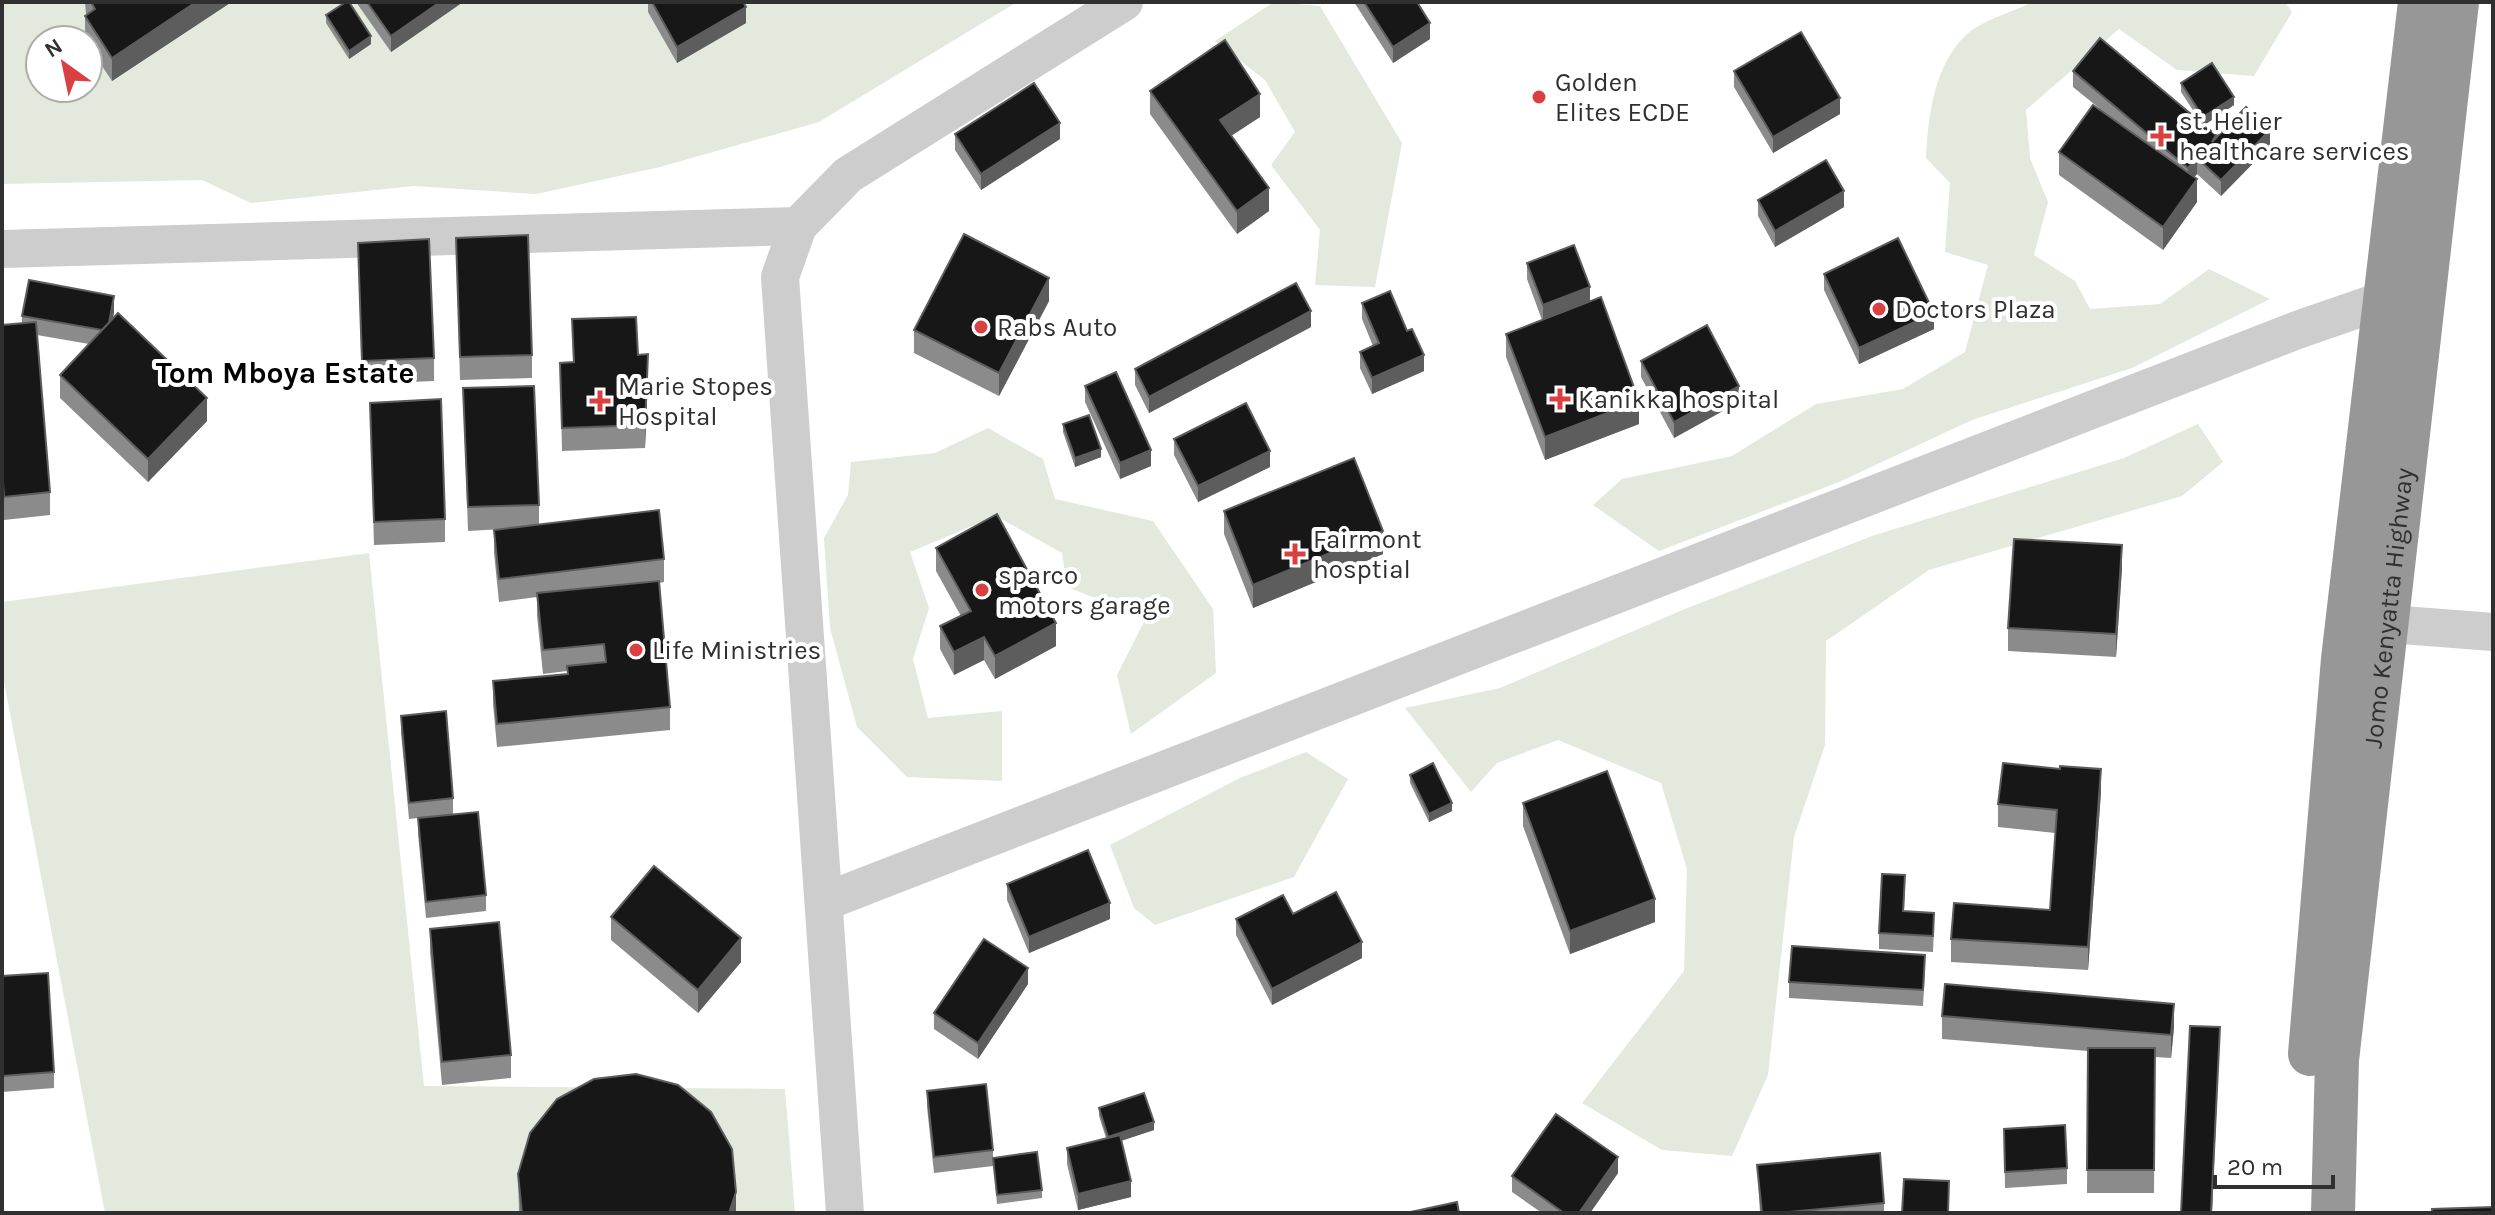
<svg xmlns="http://www.w3.org/2000/svg" width="2495" height="1215" font-family="Karla,sans-serif">
<rect width="100%" height="100%" fill="#fff"/>
<!-- green -->
<g fill="#e3e9dd" fill-rule="evenodd">
<path d="M2,2H1017L819,122L660,167L536,194L414,186L251,203L202,180L2,184ZM40,40H88V88H40Z"/>
<polygon points="1274,2 1320,6 1402,143 1375,287 1315,285 1320,230 1271,165 1295,132 1265,80 1215,41"/>
<path d="M2033,2H2285L2292,12L2254,76L2177,70L2119,29L2026,110L2030,158L2048,202L2034,255L2075,281L2090,309L2160,304L2209,269L2270,299L2132,368L1972,420L1839,482L1659,551L1593,505L1622,479L1732,456L1816,404L1903,389L1965,352L1988,265L1945,252L1950,183L1926,158C1928,117 1934,65 1966,35C1982,20 2013,12 2033,2Z"/>
<polygon points="2198,424 2223,462 2182,496 1929,570 1826,641 1825,745 1794,837 1768,1075 1732,1156 1662,1150 1582,1103 1684,971 1687,869 1661,783 1558,740 1497,763 1471,792 1405,708 1500,688 1685,609 1872,536 2124,458"/>
<polygon points="988,428 1043,459 1055,499 1153,521 1213,609 1216,673 1131,734 1117,675 1146,618 1067,587 1062,553 996,516 910,552 929,608 913,659 928,718 1002,711 1002,781 907,777 857,727 830,628 824,538 848,495 851,462 935,453"/>
<polygon points="369,553 424,1086 785,1089 795,1213 105,1213 2,671 2,602"/>
<polygon points="1306,752 1348,779 1294,877 1155,925 1134,908 1110,845 1240,778"/>
</g>
<g fill="none" stroke-linecap="round" stroke-linejoin="round">
<!-- minor -->
<g stroke="#cdcdcd" stroke-width="38">
<polyline points="2,249 798,226"/>
<polyline points="2389,624 2493,632"/>
<polyline points="824,902 2300,329 2387,299"/>
<polyline points="845,1213 780,277 798,226 848,175 1124,2"/>
</g>
<!-- highway -->
<g stroke="#979797" stroke-width="44">
<polyline points="2310,1054 2343,659 2420,2"/>
<path id="s1" d="M2333,1213L2337,1060L2457,2"/>
</g>
</g>
<!-- wall -->
<g fill="#8b8b8b">
<polygon points="85,2 230,2 230,3 112,81 88,45 88,40 85,40 85,16 86,15"/>
<polygon points="356,2 463,2 391,52"/>
<polygon points="648,2 743,2 746,23 677,63 648,12"/>
<polygon points="1354,2 1417,2 1430,39 1393,63"/>
<polygon points="326,15 371,44 349,59 326,23"/>
<polygon points="1734,71 1840,114 1773,153 1734,87"/>
<polygon points="2073,71 2202,124 2181,92 2181,83 2234,105 2204,125 2216,138 2270,146 2221,196 2197,174 2194,177 2197,202 2163,250 2059,175 2059,152 2099,108 2073,87"/>
<polygon points="1150,91 1260,117 1231,136 1269,211 1237,234 1150,114"/>
<polygon points="955,134 1060,139 981,190 955,150"/>
<polygon points="1758,200 1844,207 1775,247 1758,216"/>
<polygon points="456,238 532,355 532,378 460,380"/>
<polygon points="358,243 434,358 434,381 362,384"/>
<polygon points="1527,263 1590,301 1639,424 1545,460 1506,357 1506,334 1542,320 1527,279"/>
<polygon points="1824,274 1934,329 1859,364 1824,290"/>
<polygon points="1049,301 999,396 914,353 914,330"/>
<polygon points="1362,303 1424,371 1372,394 1360,368 1360,352 1373,346 1362,319"/>
<polygon points="114,312 113,319 207,421 148,482 60,398 60,375 89,344 37,335 50,492 50,515 4,520 2,490 2,325 22,323 22,316"/>
<polygon points="572,319 638,355 648,378 645,448 562,451 560,363 573,362"/>
<polygon points="1311,327 1149,413 1135,385 1135,369"/>
<polygon points="1641,361 1739,402 1674,438 1641,377"/>
<polygon points="1085,386 1151,466 1120,479 1085,402"/>
<polygon points="463,388 539,505 539,525 664,559 664,582 659,583 670,707 670,730 497,747 493,704 493,681 567,674 567,671 543,674 537,616 537,597 499,602 494,553 494,530 503,529 468,531"/>
<polygon points="370,403 445,519 445,542 374,545"/>
<polygon points="1063,424 1101,457 1075,467 1063,432"/>
<polygon points="1174,439 1270,467 1198,502 1174,455"/>
<polygon points="1224,511 1383,554 1253,608 1224,534"/>
<polygon points="936,548 1056,646 995,679 984,660 954,675 940,649 940,626 961,616 936,571"/>
<polygon points="2122,568 2116,657 2008,651 2008,628"/>
<polygon points="401,716 453,798 453,814 486,895 486,911 426,918 418,834 418,818 409,819 401,732"/>
<polygon points="2060,769 2101,792 2088,970 1951,962 1951,939 2050,910 2055,833 1998,827 1998,804"/>
<polygon points="1410,775 1452,811 1429,822 1410,783"/>
<polygon points="1523,803 1655,922 1570,954 1523,826"/>
<polygon points="1007,884 1110,919 1029,953 1007,900"/>
<polygon points="1905,891 1904,911 1934,928 1933,952 1879,949 1879,933"/>
<polygon points="1293,914 1362,958 1272,1005 1236,935 1236,919"/>
<polygon points="611,917 741,962 698,1013 611,940"/>
<polygon points="430,929 511,1055 511,1078 442,1085 430,952"/>
<polygon points="1925,971 1923,1006 1789,998 1789,982"/>
<polygon points="2,976 54,1072 54,1088 2,1092"/>
<polygon points="1028,984 978,1059 934,1029 934,1013"/>
<polygon points="1942,1016 2174,1027 2171,1058 2155,1057 2154,1193 2087,1193 2088,1051 1942,1039"/>
<polygon points="927,1091 993,1150 993,1166 934,1173 927,1107"/>
<polygon points="1099,1108 1154,1130 1121,1141 1131,1197 1078,1210 1067,1164 1067,1148 1106,1138 1099,1116"/>
<polygon points="2004,1129 2067,1168 2067,1184 2005,1188"/>
<polygon points="993,1158 1042,1190 1042,1198 997,1204"/>
<polygon points="1757,1165 1884,1203 1884,1213 1760,1213"/>
<polygon points="1618,1173 1590,1213 1542,1213 1512,1192 1512,1176"/>
<polygon points="518,1174 736,1213 519,1213"/>
</g>
<!-- shaded-wall -->
<g fill="#5d5d5d">
<polygon points="196,2 230,3 112,81 112,58"/>
<polygon points="440,2 463,2 391,52 391,36"/>
<polygon points="746,7 746,23 677,63 677,47"/>
<polygon points="1430,23 1430,39 1393,63 1393,47"/>
<polygon points="371,36 371,44 349,59 349,51"/>
<polygon points="1260,94 1260,117 1220,143 1220,120"/>
<polygon points="2234,97 2234,105 2203,126 2203,117"/>
<polygon points="1840,98 1840,114 1773,153 1773,137"/>
<polygon points="1060,123 1060,139 981,190 981,174"/>
<polygon points="2270,130 2270,146 2221,196 2221,180"/>
<polygon points="2197,158 2197,174 2188,184 2188,168"/>
<polygon points="2197,179 2197,202 2163,250 2163,227"/>
<polygon points="1269,188 1269,211 1237,234 1237,211"/>
<polygon points="1844,191 1844,207 1775,247 1775,231"/>
<polygon points="1049,278 1049,301 999,396 999,373"/>
<polygon points="1590,287 1590,303 1543,321 1543,305"/>
<polygon points="114,296 114,312 107,347 107,331"/>
<polygon points="1311,311 1311,327 1149,413 1149,397"/>
<polygon points="1934,313 1934,329 1859,364 1859,348"/>
<polygon points="648,354 648,378 645,448 645,425"/>
<polygon points="1424,355 1424,371 1372,394 1372,378"/>
<polygon points="1739,386 1739,402 1674,438 1674,422"/>
<polygon points="207,398 207,421 148,482 148,459"/>
<polygon points="1639,401 1639,424 1545,460 1545,437"/>
<polygon points="1101,449 1101,457 1075,467 1075,458"/>
<polygon points="1151,450 1151,466 1120,479 1120,463"/>
<polygon points="1270,451 1270,467 1198,502 1198,486"/>
<polygon points="1383,531 1383,554 1253,608 1253,585"/>
<polygon points="2122,545 2122,568 2116,657 2116,634"/>
<polygon points="1056,623 1056,646 995,679 995,656"/>
<polygon points="984,637 984,660 954,675 954,652"/>
<polygon points="2101,769 2101,792 2088,970 2088,947"/>
<polygon points="1452,803 1452,811 1429,822 1429,814"/>
<polygon points="1655,899 1655,922 1570,954 1570,931"/>
<polygon points="1110,903 1110,919 1029,953 1029,937"/>
<polygon points="741,938 741,962 698,1013 698,990"/>
<polygon points="1362,942 1362,958 1272,1005 1272,989"/>
<polygon points="1028,968 1028,984 978,1059 978,1043"/>
<polygon points="2174,1004 2174,1027 2171,1058 2171,1035"/>
<polygon points="2220,1027 2212,1213 2211,1213"/>
<polygon points="1154,1122 1154,1130 1108,1145 1108,1137"/>
<polygon points="1618,1157 1618,1173 1590,1213 1579,1213"/>
<polygon points="1131,1181 1131,1197 1078,1210 1078,1194"/>
<polygon points="736,1192 736,1213 729,1213"/>
</g>
<!-- building -->
<g fill="#171717" stroke="#5d5d5d" stroke-width="2">
<polygon points="91,2 196,2 112,58 85,16 95,9"/>
<polygon points="346,2 349,2 371,36 349,51 326,15"/>
<polygon points="367,2 440,2 391,36"/>
<polygon points="652,2 743,2 746,7 677,47"/>
<polygon points="1364,2 1417,2 1430,23 1393,47"/>
<polygon points="1801,32 1840,98 1773,137 1734,71"/>
<polygon points="2100,38 2216,135 2212,142 2246,107 2270,130 2221,180 2197,158 2188,168 2073,71"/>
<polygon points="1225,40 1260,94 1220,120 1269,188 1237,211 1150,91"/>
<polygon points="2212,63 2234,97 2203,117 2181,83"/>
<polygon points="1034,83 1060,123 981,174 955,134"/>
<polygon points="2093,105 2197,179 2163,227 2059,152"/>
<polygon points="1826,160 1844,191 1775,231 1758,200"/>
<polygon points="964,234 1049,278 999,373 914,330"/>
<polygon points="528,235 532,355 460,357 456,238"/>
<polygon points="1898,238 1934,313 1859,348 1824,274"/>
<polygon points="429,239 434,358 362,361 358,243"/>
<polygon points="1574,245 1590,287 1543,305 1527,263"/>
<polygon points="29,280 114,296 109,323 102,330 22,316"/>
<polygon points="1296,283 1311,311 1149,397 1135,369"/>
<polygon points="1390,291 1407,331 1412,329 1424,355 1372,378 1360,352 1379,343 1362,303"/>
<polygon points="1601,297 1639,401 1545,437 1506,334"/>
<polygon points="118,313 207,398 148,459 60,375"/>
<polygon points="636,317 638,355 648,354 645,425 562,428 560,363 574,362 572,319"/>
<polygon points="36,322 50,492 4,497 2,467 2,325"/>
<polygon points="1707,325 1739,386 1674,422 1641,361"/>
<polygon points="1116,372 1151,450 1120,463 1085,386"/>
<polygon points="534,386 539,505 468,507 463,388"/>
<polygon points="441,399 445,519 374,522 370,403"/>
<polygon points="1246,403 1270,451 1198,486 1174,439"/>
<polygon points="1089,415 1101,449 1075,458 1063,424"/>
<polygon points="1354,458 1383,531 1253,585 1224,511"/>
<polygon points="659,510 664,559 499,579 494,530"/>
<polygon points="997,514 1056,623 995,656 984,637 954,652 940,626 971,611 936,548"/>
<polygon points="2014,539 2122,545 2116,634 2008,628"/>
<polygon points="659,581 670,707 497,724 493,681 568,674 567,666 606,662 604,644 543,650 537,593"/>
<polygon points="446,711 453,798 409,803 401,716"/>
<polygon points="1433,763 1452,803 1429,814 1410,775"/>
<polygon points="2003,763 2060,769 2060,766 2101,769 2088,947 1951,939 1954,903 2050,910 2057,810 1998,804"/>
<polygon points="1607,771 1655,899 1570,931 1523,803"/>
<polygon points="478,812 486,895 426,902 418,818"/>
<polygon points="1088,850 1110,903 1029,937 1007,884"/>
<polygon points="654,866 741,938 698,990 611,917"/>
<polygon points="1882,874 1905,875 1903,911 1934,913 1933,936 1879,933"/>
<polygon points="1336,892 1362,942 1272,989 1236,919 1283,895 1293,914"/>
<polygon points="499,922 511,1055 442,1062 430,929"/>
<polygon points="984,939 1028,968 978,1043 934,1013"/>
<polygon points="1792,946 1925,955 1923,990 1789,982"/>
<polygon points="48,973 54,1072 2,1076 2,976"/>
<polygon points="1945,984 2174,1004 2171,1035 1942,1016"/>
<polygon points="2190,1026 2220,1027 2211,1213 2181,1213"/>
<polygon points="2088,1048 2155,1048 2154,1170 2087,1170"/>
<polygon points="636,1074 678,1085 711,1112 732,1149 736,1192 729,1213 522,1213 518,1174 530,1133 557,1099 594,1079"/>
<polygon points="986,1084 993,1150 934,1157 927,1091"/>
<polygon points="1144,1093 1154,1122 1108,1137 1099,1108"/>
<polygon points="1556,1114 1618,1157 1579,1213 1564,1213 1512,1176"/>
<polygon points="2065,1125 2067,1168 2005,1172 2004,1129"/>
<polygon points="1120,1135 1131,1181 1078,1194 1067,1148"/>
<polygon points="1037,1152 1042,1190 997,1195 993,1158"/>
<polygon points="1880,1153 1884,1203 1777,1213 1762,1213 1757,1165"/>
<polygon points="1904,1179 1949,1181 1948,1213 1902,1213"/>
<polygon points="1457,1202 1459,1213 1406,1213"/>
<polygon points="2493,1207 2493,1213 2432,1213 2432,1209"/>
</g>
<!-- markers -->
<g fill="#da4042" stroke="#fff" stroke-width="3">
<circle cx="1539" cy="97" r="8"/>
<path d="M2157 124h8v8h8v8h-8v8h-8v-8h-8v-8h8z"/>
<circle cx="1879" cy="309" r="8"/>
<circle cx="981" cy="327" r="8"/>
<path d="M1556 387h8v8h8v8h-8v8h-8v-8h-8v-8h8z"/>
<path d="M596 389h8v8h8v8h-8v8h-8v-8h-8v-8h8z"/>
<path d="M1291 542h8v8h8v8h-8v8h-8v-8h-8v-8h8z"/>
<circle cx="982" cy="590" r="8"/>
<circle cx="636" cy="650" r="8"/>
</g>
<g text-anchor="middle" stroke-width="8" stroke-linejoin="round" paint-order="stroke">
<!-- poi labels -->
<g font-size="26" fill="#303030" stroke="#fff" text-anchor="start">
<text x="1555" y="91">Golden<tspan x="1555" dy="30">Elites ECDE</tspan></text>
<text x="2179" y="130">st. Helier<tspan x="2179" dy="30">healthcare services</tspan></text>
<text x="1895" y="318">Doctors Plaza</text>
<text x="997" y="336">Rabs Auto</text>
<text x="618" y="395">Marie Stopes<tspan x="618" dy="30">Hospital</tspan></text>
<text x="1578" y="408">Kanikka hospital</text>
<text x="1313" y="548">Fairmont<tspan x="1313" dy="30">hosptial</tspan></text>
<text x="998" y="584">sparco<tspan x="998" dy="30">motors garage</tspan></text>
<text x="652" y="659">Life Ministries</text>
</g>
<!-- street labels -->
<g font-size="26" fill="#303030" stroke="#fff">
<text dy="9" stroke="none"><textPath href="#s1" startOffset="608">Jomo Kenyatta Highway</textPath></text>
</g>
<!-- quarter labels -->
<g font-size="30" font-weight="bold" fill="#000" stroke="#fff">
<text x="285" y="383">Tom Mboya Estate</text>
</g>
</g>
<!-- border -->
<rect width="2495" height="1215" fill="none" stroke="#303030" stroke-width="8"/>
<!-- north arrow -->
<g transform="translate(64 64) rotate(327)"><circle r="38" fill="#ffffff" stroke="#acacac" stroke-width="2"/>
<path d="M0-6L14 30L0 20L-14 30Z" fill="#da4042"/>
<text y="-12" font-size="22" font-weight="bold" text-anchor="middle" fill="#303030">N</text>
</g>
<!-- scale -->
<path d="M2215 1175v12h118v-12" fill="none" stroke="#303030" stroke-width="4"/>
<text x="2227" y="1175" font-size="24" fill="#303030" stroke="#ffffff" stroke-width="6" paint-order="stroke">20 m</text>
</svg>
